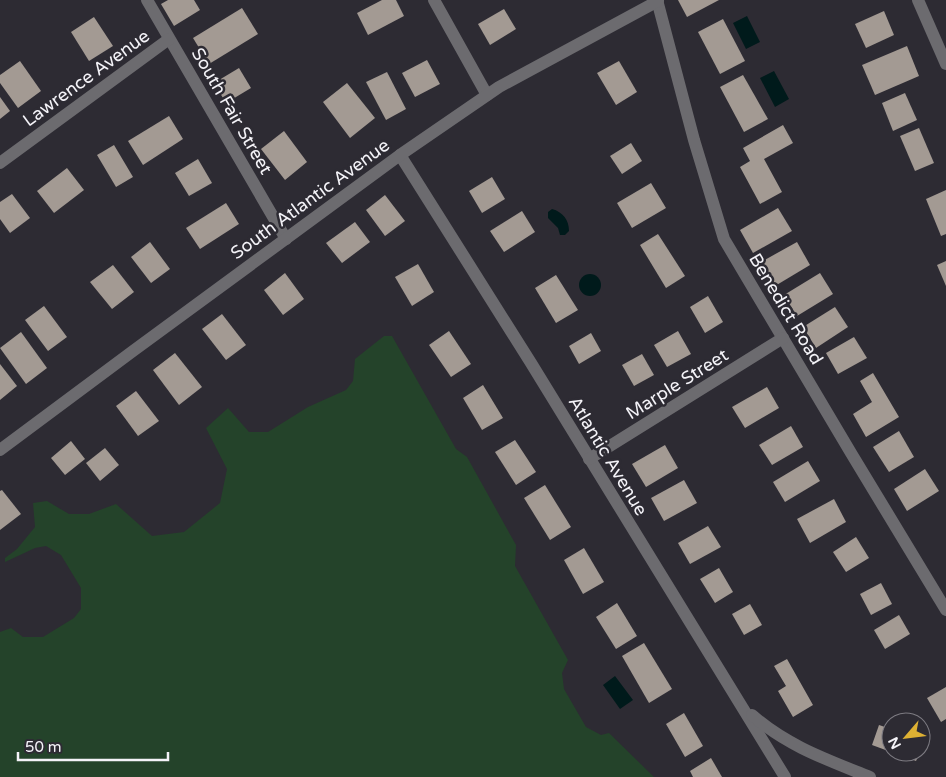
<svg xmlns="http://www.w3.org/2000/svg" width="946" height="777" font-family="'Varela Round',sans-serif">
<rect width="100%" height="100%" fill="#2d2b33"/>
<!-- green -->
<polygon fill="#24432a" points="384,336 392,336 456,449 467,457 516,545 515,566 568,660 562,673 564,689 586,727 601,735 609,733 654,777 0,777 0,632 11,628 23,637 43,637 74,618 81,609 81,588 61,555 46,546 35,548 5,562 5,558 17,549 35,527 33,503 47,501 69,514 89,514 116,504 152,536 184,532 220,503 227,469 206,428 228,408 249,432 268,432 308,407 346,390 353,381 355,359"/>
<!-- water -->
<g fill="#001a1b">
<polygon points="747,16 760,42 746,49 733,23"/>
<polygon points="774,71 789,99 775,107 760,78"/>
<path d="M552,209C563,212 569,220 569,231L565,235H560L558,228L548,218V212Z"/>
<circle cx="590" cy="285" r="11"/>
<polygon points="615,676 633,700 620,709 603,685"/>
</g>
<!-- building -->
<g fill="#a39a93">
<polygon points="168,0 194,0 200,10 174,26 161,4"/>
<polygon points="382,0 396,0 404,16 368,35 357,13"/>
<polygon points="678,0 719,0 687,17"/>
<polygon points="242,8 258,34 209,64 193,38"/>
<polygon points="504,9 516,29 490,45 478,24"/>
<polygon points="884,11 894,35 866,48 855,24"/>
<polygon points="94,17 113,46 89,61 71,32"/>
<polygon points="723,19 745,61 720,74 698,32"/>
<polygon points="907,46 919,76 875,95 862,65"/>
<polygon points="427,60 440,84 415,97 402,73"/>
<polygon points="20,61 41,91 18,108 0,83 0,75"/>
<polygon points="619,61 637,92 616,105 597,73"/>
<polygon points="239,68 251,88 226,103 214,83"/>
<polygon points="387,72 406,109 386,120 366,82"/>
<polygon points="743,75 768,119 744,132 720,87"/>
<polygon points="347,83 375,118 350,138 323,102"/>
<polygon points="905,93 917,120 893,131 882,103"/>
<polygon points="0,97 10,111 0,119"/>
<polygon points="169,116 183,139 143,165 128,141"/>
<polygon points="783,125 793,143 764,159 782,192 760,204 740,167 750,161 743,148"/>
<polygon points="919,128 934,163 915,171 900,136"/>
<polygon points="284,131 307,162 285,180 261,149"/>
<polygon points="631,143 642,161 622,174 610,156"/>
<polygon points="114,145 133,177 116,187 97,155"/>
<polygon points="198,159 212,183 189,196 175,173"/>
<polygon points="67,168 84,190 54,213 37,191"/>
<polygon points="492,177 505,199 482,213 469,191"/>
<polygon points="651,183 666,208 632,228 617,203"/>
<polygon points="946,190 946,234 941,236 926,199"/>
<polygon points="12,194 30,218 10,233 0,219 0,202"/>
<polygon points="385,195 405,221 385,236 366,210"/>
<polygon points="226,203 239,224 200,249 186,228"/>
<polygon points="778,208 792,231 753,253 740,230"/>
<polygon points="522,211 535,232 504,252 490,231"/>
<polygon points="355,222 370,242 342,263 326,243"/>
<polygon points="658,234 685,276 666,288 640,245"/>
<polygon points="150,242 170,269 151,283 131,257"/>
<polygon points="797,242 810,265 775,286 761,262"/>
<polygon points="946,261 946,286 937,265"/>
<polygon points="418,264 434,292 412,306 395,277"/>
<polygon points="113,265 134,292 112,309 90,282"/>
<polygon points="285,273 304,299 283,315 264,290"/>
<polygon points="820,273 833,294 797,316 784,295"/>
<polygon points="556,275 578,310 556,323 535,288"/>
<polygon points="708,296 723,322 705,333 690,307"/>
<polygon points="44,306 67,337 48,351 25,320"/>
<polygon points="835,307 848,327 816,348 803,327"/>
<polygon points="222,314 246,345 226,360 202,329"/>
<polygon points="449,331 471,364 451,377 429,345"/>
<polygon points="678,331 691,354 667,367 654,345"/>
<polygon points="21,332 47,368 26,384 0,348"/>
<polygon points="591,333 601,351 579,364 569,346"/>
<polygon points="854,337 867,358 838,374 826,353"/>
<polygon points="175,353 202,387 179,405 153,370"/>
<polygon points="642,354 654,375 634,386 622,365"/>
<polygon points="0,364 17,386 0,400"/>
<polygon points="873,373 899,417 866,437 853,414 872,402 860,381"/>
<polygon points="483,385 503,418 482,430 463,398"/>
<polygon points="767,387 779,408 745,428 732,407"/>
<polygon points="136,391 159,421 138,436 116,406"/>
<polygon points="791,426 803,447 772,465 759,445"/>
<polygon points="899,431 914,457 889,472 873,447"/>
<polygon points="515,440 536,472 516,485 495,452"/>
<polygon points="71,441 85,459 65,475 51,458"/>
<polygon points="665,445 678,468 646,487 632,464"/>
<polygon points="105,448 119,465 100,481 86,463"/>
<polygon points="808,461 820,481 785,502 773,482"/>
<polygon points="925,469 939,491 907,511 894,489"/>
<polygon points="684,480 697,503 664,521 651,498"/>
<polygon points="545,485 571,527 550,540 524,498"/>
<polygon points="2,490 21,514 0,530 0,491"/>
<polygon points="834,499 846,522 810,543 797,519"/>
<polygon points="708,526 721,547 690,564 678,543"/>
<polygon points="856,537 869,558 846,572 833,552"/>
<polygon points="584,548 604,582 583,594 564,560"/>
<polygon points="719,568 733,592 715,603 700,579"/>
<polygon points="881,583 892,604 871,615 860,594"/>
<polygon points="617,603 637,636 616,649 596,617"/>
<polygon points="750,604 762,625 744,635 732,614"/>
<polygon points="899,615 910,634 885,649 874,630"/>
<polygon points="644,643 672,689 649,703 622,656"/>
<polygon points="787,659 813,705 793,717 778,691 786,686 774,666"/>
<polygon points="946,687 946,719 941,722 927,698"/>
<polygon points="684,713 703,746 685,757 666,724"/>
<polygon points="879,725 891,729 891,752 872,745"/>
<polygon points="893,752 920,752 916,761"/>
<polygon points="711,758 722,777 693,777 690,771"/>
</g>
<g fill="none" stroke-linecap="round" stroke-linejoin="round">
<!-- minor -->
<g stroke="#6c6b6f" stroke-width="12">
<polyline points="147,0 286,239"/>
<polyline points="434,0 487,95"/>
<polyline points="657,0 694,140 724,239 851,453 946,610"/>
<polyline points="918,0 946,64"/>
<polyline points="400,155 531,363 785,777"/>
<polyline points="0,163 169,39"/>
<polyline points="0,450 133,351 400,155 499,87 658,1"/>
<polyline points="589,459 783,338"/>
<path d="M752,715C787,746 828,760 870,777"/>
</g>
</g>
<g text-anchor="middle" stroke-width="5" stroke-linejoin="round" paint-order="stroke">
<!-- street labels -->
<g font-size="18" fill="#f4f3f8" stroke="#2d2b33">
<text transform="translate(86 78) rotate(-36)" y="6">Lawrence Avenue</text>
<text transform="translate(232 111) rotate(60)" y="6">South Fair Street</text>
<text transform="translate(310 199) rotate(-36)" y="6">South Atlantic Avenue</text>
<text transform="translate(786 309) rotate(59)" y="6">Benedict Road</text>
<text transform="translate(677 384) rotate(-32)" y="6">Marple Street</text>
<text transform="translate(608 456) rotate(59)" y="6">Atlantic Avenue</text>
</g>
</g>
<!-- north arrow -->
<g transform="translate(906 737) rotate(242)"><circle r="24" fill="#2d2b33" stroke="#7d7b82"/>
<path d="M0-4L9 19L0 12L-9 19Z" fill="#deb133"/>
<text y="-8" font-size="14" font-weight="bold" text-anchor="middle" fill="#f4f3f8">N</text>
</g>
<!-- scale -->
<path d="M18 752v8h150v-8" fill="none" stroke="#f4f3f8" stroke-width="2.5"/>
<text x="25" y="752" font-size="15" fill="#f4f3f8" stroke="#2d2b33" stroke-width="4" paint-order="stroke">50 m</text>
</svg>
